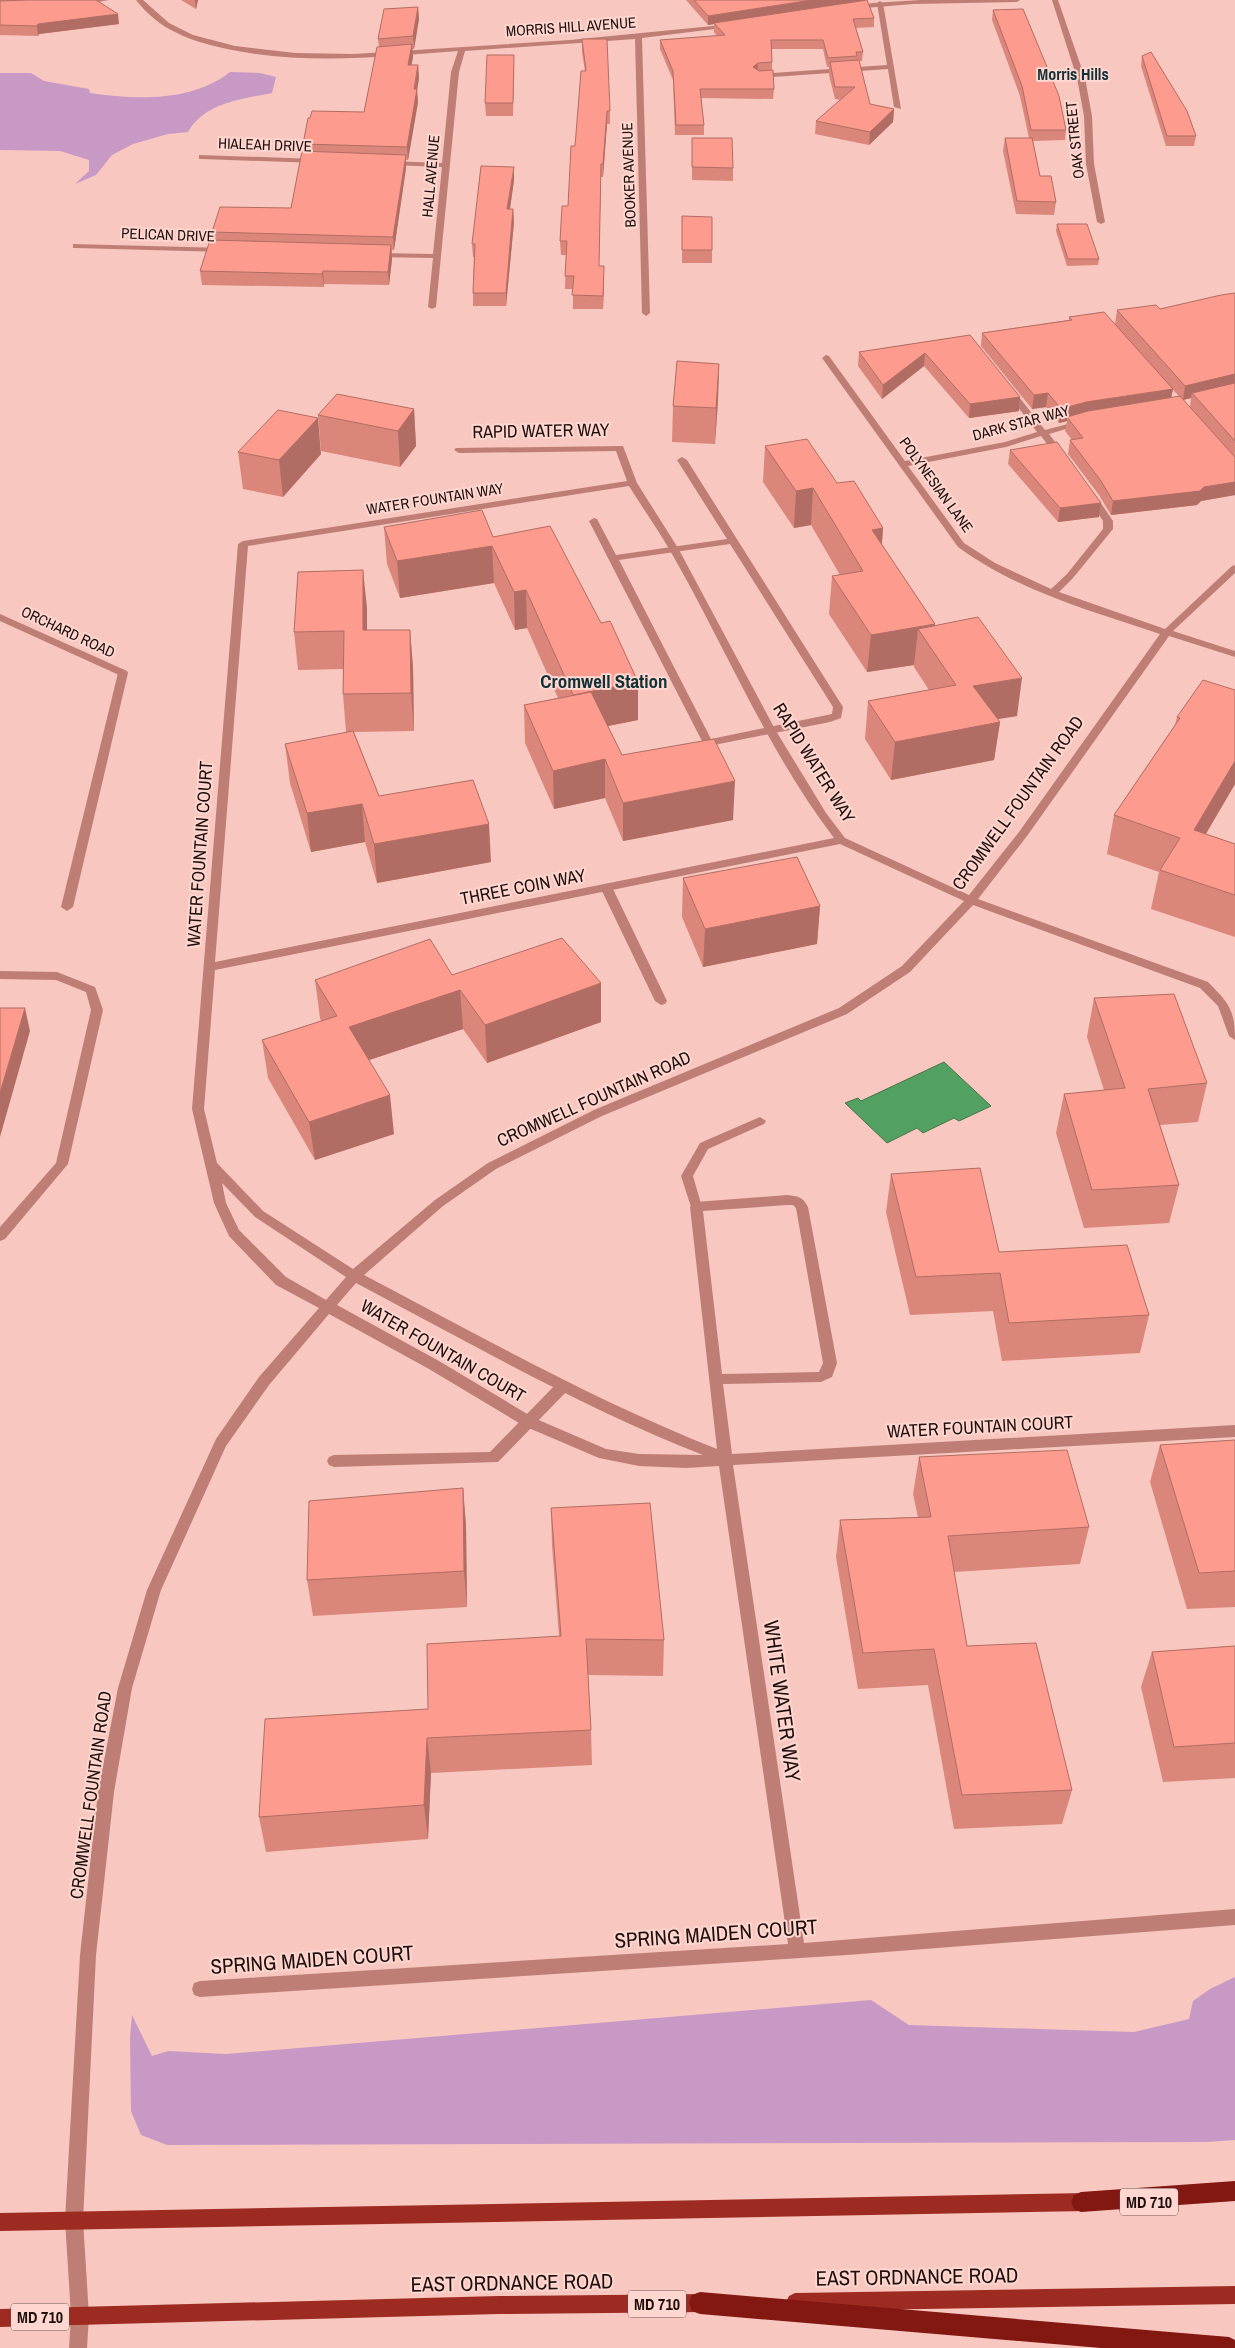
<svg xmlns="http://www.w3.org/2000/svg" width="1235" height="2348" font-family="'Archivo Narrow',sans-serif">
<rect width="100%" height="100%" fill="#f8c7bf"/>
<!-- green -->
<g fill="#c999c6">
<path d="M230,72L260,73L276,77L272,93C242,99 204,103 188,132L168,134L133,144L112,155L96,175L75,184L89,171V160L60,151L0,150V73H31L44,81L89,89L90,93C136,100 192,102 230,72Z"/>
<polygon points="1235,1977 1235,2140 1207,2142 167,2145 141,2135 131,2111 130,2038 132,2015 152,2056 168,2051 226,2054 871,2000 909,2025 1134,2032 1189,2019 1193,2001 1210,1989"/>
</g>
<!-- water -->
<polygon fill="#53a063" stroke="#447549" points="944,1062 991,1106 959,1121 954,1118 923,1133 917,1128 887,1143 845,1103 858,1098 861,1101"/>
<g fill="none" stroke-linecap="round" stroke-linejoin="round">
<!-- service -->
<g fill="#be7e75" fill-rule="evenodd">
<polygon points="880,1 883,3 901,109 894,107 888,69 758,78 754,76 758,74 887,65 877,3"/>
<path d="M682,457L687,460L843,707L841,718L830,722L699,748L694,745L702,741L589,521L594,518L597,519L616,555L727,539L677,460ZM730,544L833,707L832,714L711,739L619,560Z"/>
<polygon points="123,670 128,673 73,907 67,911 61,907 118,673"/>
<polygon points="607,885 613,889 667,1001 665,1004 661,1005 655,1001 601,889"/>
<polygon points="0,971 57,972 95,987 103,1010 68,1164 5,1239 0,1241 0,1227 56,1163 91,1010 86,992 56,980 0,979"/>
<polygon points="760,1117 766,1121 764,1124 708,1149 693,1176 702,1207 700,1210 692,1210 681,1176 700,1143"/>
<polygon points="563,1381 568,1382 570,1386 568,1390 498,1462 334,1467 329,1465 327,1461 329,1457 334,1455 490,1452 558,1382"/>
</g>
<!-- minor -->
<g fill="#be7e75" fill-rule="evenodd">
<polygon points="90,0 109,0 82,5 79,3"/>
<path d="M136,0H143L169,23L193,35L235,46L295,53L354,54L570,40L733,24V26L731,27L642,38L650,313L646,316L642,313L635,39L465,51L459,72L436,307L432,309L428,307L433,258L376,257L372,255L376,253L433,254L442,167L390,165L386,163L390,161L442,163L451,72L458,51C381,57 304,65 227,49C210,45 192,41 177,33C161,26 146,13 136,0Z"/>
<polygon points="920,0 1020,0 1017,2 914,4 852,9 849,7 873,3"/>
<polygon points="1052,0 1058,0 1085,78 1092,116 1094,164 1105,222 1101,224 1097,222 1086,164 1084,116 1077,78"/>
<polygon points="199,155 317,159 321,161 317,163 202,159 199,159"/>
<polygon points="73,244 224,248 228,250 224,252 76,248 73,248"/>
<path d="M826,355L829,356L905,461L1005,442L1037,432L1005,390L1009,387L1012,388L1045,430L1083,420V424L1049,434L1067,457L1065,459H1059L1041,436L1006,447L908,466L964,543L995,563L1051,589L1067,574L1103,529V521L1086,495L1091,492L1094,493L1113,521V529L1073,578L1059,592L1165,629L1232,566L1235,565V573L1173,631L1235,651V657L1169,636L1027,836L978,899L1208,982C1229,1003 1235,1010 1235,1040L1229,1036L1218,1006L1200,988L973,905L910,972L847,1014L602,1116L496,1169L443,1206L364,1275C480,1336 595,1401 717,1449L690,1207L696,1202L787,1195C798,1196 803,1197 808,1207L837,1363L832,1377L821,1382L723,1384L732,1454L1235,1425V1437L733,1465L804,1943L1235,1909V1925L847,1955L200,1997L194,1995L192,1989L194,1983L200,1981L788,1944L719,1466L686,1468L639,1466L599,1458L524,1426L429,1369L329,1314L269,1385L226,1446L161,1590L132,1688L114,1792L96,1955L83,2220L89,2316L87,2348H69L71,2316L65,2220L80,1955L98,1792L118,1688L147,1590L216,1439L259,1377L319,1308L276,1285L229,1236L214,1203L192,1109L238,544L243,541L627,481L616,451L459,453L454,450L456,448L623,446L637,483L678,548L776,731L826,813L845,838L969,895L1019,832L1160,634C1091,611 1018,591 958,547L822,358ZM629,486C642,507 656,527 668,547C724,643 766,749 834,838L215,962L248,546ZM840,844L964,901L902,966L839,1008L594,1110L488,1163L435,1200L353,1269L263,1211L217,1163L204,1109L215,970ZM222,1183L255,1217L346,1277L326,1300L286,1277L239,1230L226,1203ZM787,1205H793L796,1208L823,1363L819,1372L722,1374L703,1211ZM356,1283C470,1343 583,1408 703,1455L639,1454L606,1449L534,1418L439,1361L337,1305Z"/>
<polygon points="0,614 127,671 128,673 123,676 119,675 0,621"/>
</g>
<!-- primary -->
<g fill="#9e2b22" fill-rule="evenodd">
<polygon points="1088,2193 1094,2196 1097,2202 1094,2208 1088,2211 0,2231 0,2213"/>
<polygon points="1235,2286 1235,2304 795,2311 789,2308 786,2302 789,2296 795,2293"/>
<polygon points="705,2294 711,2297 714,2303 711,2309 705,2312 499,2314 0,2327 0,2309 499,2296"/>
</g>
<!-- motorway -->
<g fill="#831711" fill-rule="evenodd">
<polygon points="1235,2181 1235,2201 1081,2212 1074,2209 1071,2202 1074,2195 1081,2192"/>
<polygon points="700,2292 1229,2337 1235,2340 1235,2348 1101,2348 700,2314 692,2311 689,2303 692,2295"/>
</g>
</g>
<!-- wall -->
<g fill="#da867a" fill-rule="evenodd">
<polygon points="0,0 96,0 119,24 39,34 38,36 0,35"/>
<polygon points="181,0 198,0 196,9"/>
<polygon points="686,0 863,0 874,18 874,27 856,28 863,52 862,61 859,61 870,104 894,109 893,122 869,145 815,134 816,121 841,100 835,99 829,75 829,67 827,67 823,49 772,49 772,70 774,89 773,99 701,98 704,125 704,135 675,135 673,80 660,49 660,40 717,36 714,32 714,24 708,25"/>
<polygon points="418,7 419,19 414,49 412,49 413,57 411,65 418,65 419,78 417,90 418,102 408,160 406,160 406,168 394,250 392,250 392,259 389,285 324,284 324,287 202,285 200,271 213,241 212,232 291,208 304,151 303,144 364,112 379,47 378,39"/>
<polygon points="993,10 1066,130 1065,140 1033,141 1040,176 1056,202 1054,215 1016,214 1003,151 1005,138 1029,138 1020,96 992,20"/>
<polygon points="582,39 610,111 610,124 607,124 603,177 601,177 599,266 604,279 603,309 573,309 573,289 565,289 566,255 561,255 560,241 568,206 585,71 582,52"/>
<polygon points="1142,56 1196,136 1194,146 1166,146 1141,66"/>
<polygon points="514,67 513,116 486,116 485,103"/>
<polygon points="692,138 733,168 733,181 692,180"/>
<polygon points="514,180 510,209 513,209 514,222 506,306 473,306 473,293 474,257 473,257 472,244"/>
<polygon points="682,216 712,250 712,263 682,263"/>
<polygon points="1057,224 1099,259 1098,265 1067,266 1056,231"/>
<path d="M1235,293V495L1201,501L1197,505L1111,515L1099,495L1068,454L1070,440H1072L1065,431L1067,421L1059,423L1046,407L1032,409L981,346L982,333L1069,320V317L1115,324L1117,310L1160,309ZM1173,389L1174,391L1179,396L1171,398ZM1191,398L1190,407L1183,400Z"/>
<polygon points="970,335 1020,397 1019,411 969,418 924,366 882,399 858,366 859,352"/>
<polygon points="719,364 718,400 715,444 672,442 673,406"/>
<polygon points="414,409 416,446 400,467 321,451 318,415"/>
<polygon points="765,446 837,483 883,528 882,545 935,624 935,626 1017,716 997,719 1000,722 994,760 891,780 865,739 868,701 929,690 914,667 914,665 867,672 829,614 832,576 840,575 811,525 794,528 763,482"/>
<polygon points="1010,450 1101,503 1099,517 1058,522 1008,464"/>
<polygon points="238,452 321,454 283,497 243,489"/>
<polygon points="384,527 493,537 601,623 638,682 638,720 608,726 622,755 733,820 623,841 605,798 554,809 525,743 524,705 558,698 527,628 515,630 494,583 400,598 387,564"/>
<polygon points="367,608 367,630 410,630 413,668 414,731 354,732 379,796 491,862 377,883 365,842 311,852 290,783 285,744 351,732 346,732 343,694 343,669 298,670 294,632"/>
<polygon points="1235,690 1235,784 1206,834 1235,844 1235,937 1151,909 1159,872 1107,854 1114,815 1175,725 1177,717"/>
<polygon points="683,878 820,906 817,944 703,967 682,917"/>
<polygon points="452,975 601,983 601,1022 487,1063 463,1029 369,1060 394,1134 315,1160 268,1078 262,1040 321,1021 320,1018 315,980"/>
<polygon points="1094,998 1207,1083 1198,1122 1160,1125 1179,1185 1169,1223 1084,1228 1056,1133 1064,1094 1104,1090 1087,1037"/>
<polygon points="891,1174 999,1252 1149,1315 1140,1353 1002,1361 993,1311 910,1315 886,1212"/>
<polygon points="1235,1440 1235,1607 1187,1609 1150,1482 1160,1445"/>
<polygon points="919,1457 1089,1527 1080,1564 954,1572 967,1646 1072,1790 1062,1824 954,1829 928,1685 858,1689 836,1557 840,1520 918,1517 913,1494"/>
<polygon points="463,1488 466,1526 467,1607 313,1616 307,1580"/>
<polygon points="551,1508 664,1640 663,1676 588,1675 591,1730 592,1765 431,1773 428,1839 266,1852 259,1817 428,1709 559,1636 552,1545"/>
<polygon points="1235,1646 1235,1778 1163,1782 1141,1687 1152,1652"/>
</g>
<!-- shaded-wall -->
<g fill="#b16d63">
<polygon points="195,0 198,0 196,9"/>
<polygon points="812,0 863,0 863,2 714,23 714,24 708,25 708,16"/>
<polygon points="418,7 419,19 414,49 413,36"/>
<polygon points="118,14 119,24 39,34 38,36 37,26 38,24"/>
<polygon points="412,44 413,57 409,78 408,65"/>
<polygon points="758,63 757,72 753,67"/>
<polygon points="418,65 419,78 417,90 418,102 408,160 407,147"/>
<polygon points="894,109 893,122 869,145 870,132"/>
<polygon points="607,111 607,124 603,177 603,164"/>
<polygon points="406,155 406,168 394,250 393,237"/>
<polygon points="514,167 514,180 508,222 507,209"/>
<polygon points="513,209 514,222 506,306 506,293"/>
<polygon points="391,245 392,259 389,285 388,272"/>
<polygon points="604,266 604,279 603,309 603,296"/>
<polygon points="323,271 324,284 324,287 322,274"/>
<polygon points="925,353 924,366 882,399 883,385"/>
<polygon points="719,364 718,400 715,444 716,408"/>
<polygon points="1235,374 1235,387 1192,393 1191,398 1183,400 1185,386"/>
<polygon points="1173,389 1170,403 1067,417 1067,421 1059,423 1061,409 1086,402"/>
<polygon points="1048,393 1046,407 1032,409 1034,395"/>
<polygon points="1020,397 1019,411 969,418 970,404"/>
<polygon points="414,409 416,446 400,467 398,431"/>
<polygon points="318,418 321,454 283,497 279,460"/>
<polygon points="1235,482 1235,495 1201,501 1197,505 1111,515 1113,501"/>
<polygon points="813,488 811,525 794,528 796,491"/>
<polygon points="1101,503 1099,517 1058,522 1060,508"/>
<polygon points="883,528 880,565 872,530"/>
<polygon points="492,546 494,583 400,598 397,561"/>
<polygon points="363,570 367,608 367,668 363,630"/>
<polygon points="526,590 527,628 515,630 514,592"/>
<polygon points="935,624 932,650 918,629 914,665 867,672 871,635"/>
<polygon points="410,630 413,668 414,731 411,693"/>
<polygon points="1022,678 1017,716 968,724 973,686"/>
<polygon points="638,682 638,720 573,733 573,695"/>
<polygon points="1000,722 994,760 891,780 895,742"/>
<polygon points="605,759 605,798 554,809 553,771"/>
<polygon points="1235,761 1235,784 1185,869 1194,830"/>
<polygon points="735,781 733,820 623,841 623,803"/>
<polygon points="362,804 365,842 311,852 307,813"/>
<polygon points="489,824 491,862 377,883 374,844"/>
<polygon points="820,906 817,944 703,967 705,929"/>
<polygon points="601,983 601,1022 487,1063 485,1025"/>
<polygon points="460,990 463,1029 354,1065 349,1027"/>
<polygon points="25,1008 30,1031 0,1137 0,1093"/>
<polygon points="390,1095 394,1134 315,1160 309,1122"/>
<polygon points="463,1488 466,1526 467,1607 464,1571"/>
<polygon points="427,1738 431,1773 428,1839 424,1805"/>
</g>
<!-- building -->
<g fill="#fd9c8e" stroke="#b16d63">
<polygon points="28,0 96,0 118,14 38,24 37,26 0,25 0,1"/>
<polygon points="694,0 812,0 708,16"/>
<polygon points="867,0 874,18 853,19 863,52 856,52 857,56 828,58 823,40 771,40 772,62 758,63 753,67 759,71 773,70 774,89 700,89 704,125 676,125 673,71 660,40 725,35 714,23"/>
<polygon points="418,7 413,36 378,39 384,9"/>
<polygon points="1023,9 1059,96 1066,130 1031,130 1022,86 993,10"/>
<polygon points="582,39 607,39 610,111 607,111 603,164 601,164 599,266 604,266 603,296 572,295 574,276 565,276 567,241 560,241 562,206 568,206 571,146 575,146 581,71 586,71"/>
<polygon points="412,44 408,65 418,65 414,89 417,89 407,147 303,144 308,118 310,118 312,111 364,112 377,47"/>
<polygon points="1151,52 1187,111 1196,136 1167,136 1142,56"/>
<polygon points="487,55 514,55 513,103 485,103"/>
<polygon points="859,60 870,104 894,109 870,132 816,121 855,87 835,87 830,62"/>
<polygon points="692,138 732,138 733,168 692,167"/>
<polygon points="1005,138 1032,138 1040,176 1051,176 1056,202 1017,201"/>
<polygon points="302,151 406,155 393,237 212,232 220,207 291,208"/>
<polygon points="481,166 514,167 507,209 513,209 506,293 473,293 475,244 472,244"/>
<polygon points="682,216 712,217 712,250 682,250"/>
<polygon points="1057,224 1087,224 1099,259 1068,259"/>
<polygon points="210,240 391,245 388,272 323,271 322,274 200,271"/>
<polygon points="1235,293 1235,374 1185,386 1117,310 1156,305 1160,309 1221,295"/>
<polygon points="1104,312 1173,389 1086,402 1061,409 1048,393 1034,395 982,333 1072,320 1069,317"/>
<polygon points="970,335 1020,397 970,404 925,353 883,385 859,352"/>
<polygon points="677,361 719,364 716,408 673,406"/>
<polygon points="1235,383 1235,441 1192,393"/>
<polygon points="337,394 414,409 398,431 318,415"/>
<polygon points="1180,396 1234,456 1235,457 1235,482 1204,487 1200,491 1113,501 1101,481 1070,440 1083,438 1067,417 1088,411"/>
<polygon points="278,410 318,418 279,460 238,452"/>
<polygon points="807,439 837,483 854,481 883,528 872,530 935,624 871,635 832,576 863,571 813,488 796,491 765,446"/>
<polygon points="1057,442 1101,503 1060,508 1010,450"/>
<polygon points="482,510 493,537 550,526 601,623 610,621 638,682 573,695 526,590 514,592 492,546 397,561 384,527"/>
<polygon points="363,570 363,630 410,630 411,693 343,694 344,631 294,632 298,572"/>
<polygon points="978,617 1022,678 973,686 1000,722 895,742 868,701 956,685 918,629"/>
<polygon points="1203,680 1235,690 1235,761 1194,830 1235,844 1235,895 1160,870 1180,838 1114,815 1180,718 1177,717"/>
<polygon points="591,692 622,755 714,739 735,781 623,803 605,759 553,771 524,705"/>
<polygon points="353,731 379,796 473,780 489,824 374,844 362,804 307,813 285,744"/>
<polygon points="797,857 820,906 705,929 683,878"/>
<polygon points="562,938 601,983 485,1025 460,990 349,1027 390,1095 309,1122 262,1040 337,1016 315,980 430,939 452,975"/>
<polygon points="1174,994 1207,1083 1148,1089 1179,1185 1092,1190 1064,1094 1125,1088 1094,998"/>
<polygon points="0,1008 25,1008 0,1093"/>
<polygon points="980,1168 999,1252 1127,1245 1149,1315 1009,1323 1000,1273 916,1277 891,1174"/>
<polygon points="1235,1440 1235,1571 1199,1573 1160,1445"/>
<polygon points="1067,1450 1089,1527 948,1536 967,1646 1036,1643 1072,1790 962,1795 934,1649 863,1653 840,1520 931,1517 919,1457"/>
<polygon points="463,1488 464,1571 307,1580 309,1501"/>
<polygon points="650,1503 664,1640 586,1639 591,1730 427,1738 424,1805 259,1817 265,1719 428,1709 427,1644 561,1636 551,1508"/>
<polygon points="1235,1646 1235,1743 1174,1747 1152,1652"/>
</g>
<g text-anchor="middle" stroke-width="4" stroke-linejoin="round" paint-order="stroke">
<!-- far-street labels -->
<g font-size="15" fill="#20100d" stroke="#ffd7d0">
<text transform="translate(571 27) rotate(-4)" y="5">MORRIS HILL AVENUE</text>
<text transform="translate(1075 140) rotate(-96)" y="5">OAK STREET</text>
<text transform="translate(265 145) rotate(2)" y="5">HIALEAH DRIVE</text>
<text transform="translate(629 175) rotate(-92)" y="5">BOOKER AVENUE</text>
<text transform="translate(431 176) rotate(-85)" y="5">HALL AVENUE</text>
<text transform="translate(168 235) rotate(2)" y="5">PELICAN DRIVE</text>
<text transform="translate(1021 423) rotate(-15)" y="5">DARK STAR WAY</text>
<text transform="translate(936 485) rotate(54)" y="5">POLYNESIAN LANE</text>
<text transform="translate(435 499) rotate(-9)" y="5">WATER FOUNTAIN WAY</text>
<text transform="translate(68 632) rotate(25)" y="5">ORCHARD ROAD</text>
</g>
<!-- far-neighbourhood labels -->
<g font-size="16" font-weight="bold" fill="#103237" stroke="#ffd7d0">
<text x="1073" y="80">Morris Hills</text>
</g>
<!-- shield labels -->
<g fill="#ffd7d0" stroke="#634c48" stroke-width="1">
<rect x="1120" y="2188.5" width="58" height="27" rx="4"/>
<rect x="628" y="2290.5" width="58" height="27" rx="4"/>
<rect x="11" y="2303.5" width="58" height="27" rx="4"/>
</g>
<g font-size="16" font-weight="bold" fill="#20100d">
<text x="1149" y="2208">MD 710</text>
<text x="657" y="2310">MD 710</text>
<text x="40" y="2323">MD 710</text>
</g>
<!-- street labels -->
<g font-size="18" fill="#20100d" stroke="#ffd7d0">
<text transform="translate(541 431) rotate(-1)" y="6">RAPID WATER WAY</text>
<text transform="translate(814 763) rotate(58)" y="6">RAPID WATER WAY</text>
<text transform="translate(1018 803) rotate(-54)" y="6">CROMWELL FOUNTAIN ROAD</text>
<text transform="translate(200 854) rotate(-86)" y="6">WATER FOUNTAIN COURT</text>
<text transform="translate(523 887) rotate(-11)" y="6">THREE COIN WAY</text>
<text transform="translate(594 1099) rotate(-24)" y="6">CROMWELL FOUNTAIN ROAD</text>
<text transform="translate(443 1351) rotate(30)" y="6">WATER FOUNTAIN COURT</text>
<text transform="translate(980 1427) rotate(-3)" y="6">WATER FOUNTAIN COURT</text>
<text transform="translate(91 1795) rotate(-82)" y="6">CROMWELL FOUNTAIN ROAD</text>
</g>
<!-- neighbourhood labels -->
<g font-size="19" font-weight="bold" fill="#103237" stroke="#ffd7d0">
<text x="604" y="688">Cromwell Station</text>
</g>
<!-- near-street labels -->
<g font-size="21" fill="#20100d" stroke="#ffd7d0">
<text transform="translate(782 1701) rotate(82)" y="7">WHITE WATER WAY</text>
<text transform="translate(716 1934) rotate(-4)" y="7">SPRING MAIDEN COURT</text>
<text transform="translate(312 1960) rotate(-4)" y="7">SPRING MAIDEN COURT</text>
<text transform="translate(917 2277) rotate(-1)" y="7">EAST ORDNANCE ROAD</text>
<text transform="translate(512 2283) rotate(-1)" y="7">EAST ORDNANCE ROAD</text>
</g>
</g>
</svg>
